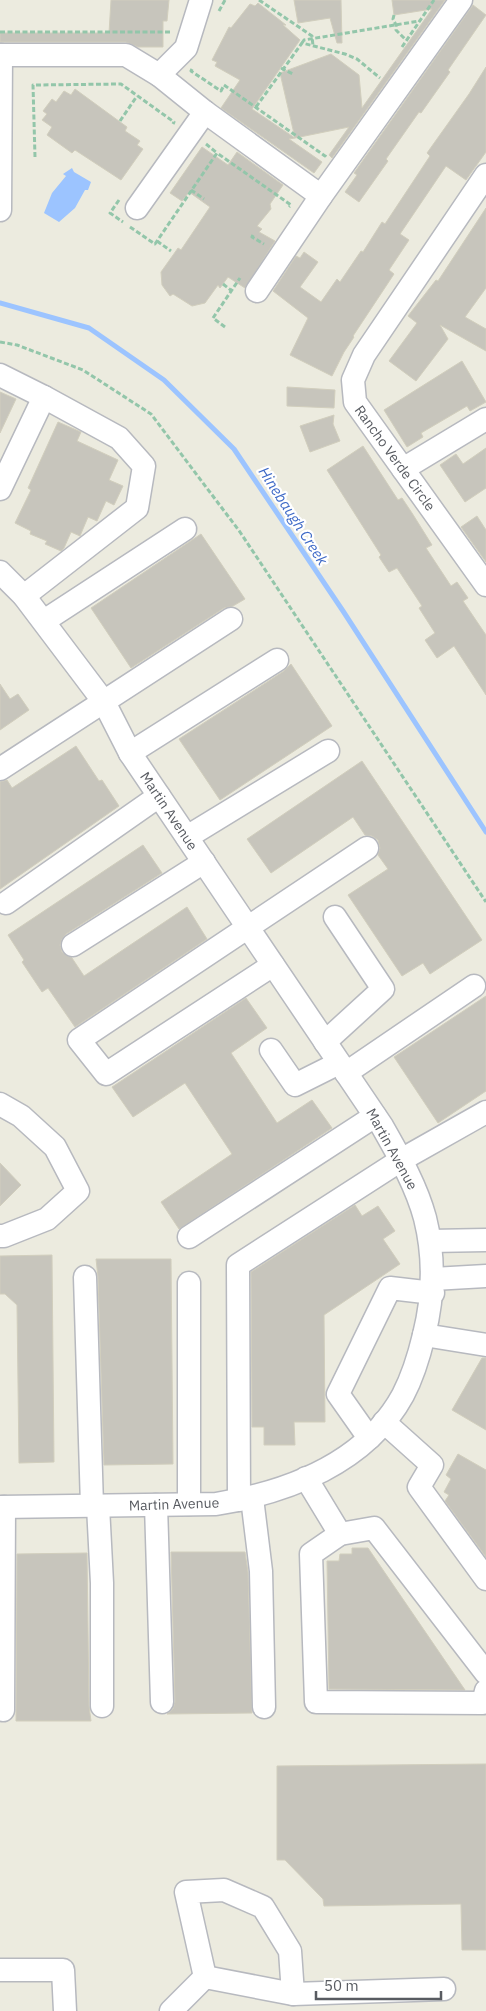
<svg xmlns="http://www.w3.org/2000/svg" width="486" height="2011" font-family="'IBM Plex Sans',sans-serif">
<rect width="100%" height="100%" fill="#ecebdf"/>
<!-- water -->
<polygon fill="#9cc4ff" points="72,168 74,172 91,182 88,190 85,190 75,208 59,222 44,213 52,193 66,176 63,174"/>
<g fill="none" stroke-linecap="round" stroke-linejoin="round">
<!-- stream -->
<polyline stroke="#9cc4ff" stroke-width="5" points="0,303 89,328 164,380 234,449 343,611 486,832"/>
</g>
<!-- building -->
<g fill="#c7c5bc" stroke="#d1cebd">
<polygon points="111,0 169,0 167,21 163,21 163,47 138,47 126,42 0,42 0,33 109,33"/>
<polygon points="294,0 341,0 342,43 337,43 330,18 298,23"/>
<polygon points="392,0 445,0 332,158 329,155 349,127 295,138 280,73 331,54 359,75 362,108 432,9 394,15"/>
<polygon points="258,3 286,25 283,25 300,40 252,109 295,138 289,139 322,162 314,173 221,108 240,80 215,66 217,62 212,60 229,27 231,28 250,4 255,6"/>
<polygon points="473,5 486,15 448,70 450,72 421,113 419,112 386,159 388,161 359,202 345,192 357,175 354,173"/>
<polygon points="486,67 486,152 466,180 446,166 400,234 409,240 389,270 394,274 353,336 354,337 344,352 332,376 290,355 308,318 273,291 296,256 300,258 304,252 318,262 300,287 321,302 337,279 340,282 361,251 363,252 382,222 385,224 430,156 427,153 469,94"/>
<polygon points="75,89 127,127 125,131 140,141 137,145 143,149 121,180 75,150 72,153 47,135 52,127 42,120 47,114 43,111 52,99 56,102 64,91 71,95"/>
<polygon points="202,147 228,165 237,152 283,185 270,204 271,209 257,226 262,229 259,232 275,241 245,288 228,277 220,288 218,285 205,303 192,306 173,294 170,296 162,285 161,272 178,248 181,250 210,207 189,192 182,201 170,193"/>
<polygon points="486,208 486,288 465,317 486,329 486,351 440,325 448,339 416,381 389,361 417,323 408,316 436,280 438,281"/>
<polygon points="462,361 486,402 470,411 467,406 421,433 423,437 407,447 384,410"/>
<polygon points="287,387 335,390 334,408 287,406"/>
<polygon points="0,392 16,399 0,433"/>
<polygon points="334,415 333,424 340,441 310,452 300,426"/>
<polygon points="58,422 81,432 77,441 118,460 109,480 123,486 114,505 106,501 97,521 88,517 80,536 71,532 64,548 61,551 45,544 47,541 30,534 31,531 15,523 31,490 28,488"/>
<polygon points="363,446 398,500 402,498 412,513 432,545 426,548 451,586 457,582 468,598 463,601 486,635 486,695 454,646 437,658 425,640 435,633 419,608 422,606 397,568 389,572 379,557 381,555 327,470"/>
<polygon points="486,448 486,488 465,502 440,465 456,454 463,464"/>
<polygon points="477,516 486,530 486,562 461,527"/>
<polygon points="201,534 245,599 233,606 224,608 131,668 91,608"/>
<polygon points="291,664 332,726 220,800 179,739 284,671"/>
<polygon points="0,684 10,699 18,694 29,710 0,730"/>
<polygon points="76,746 99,781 102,780 119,806 0,889 0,782 7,780 12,788"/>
<polygon points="362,761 482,940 430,974 423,963 402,976 348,895 388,869 378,855 380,848 378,840 372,836 365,835 353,817 271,873 247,839"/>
<polygon points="143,845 162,873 66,934 62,939 60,945 62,952 72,958 84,976 187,907 207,939 75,1027 48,988 42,992 22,962 24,960 8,935"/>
<polygon points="486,996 486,1091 438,1123 394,1057"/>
<polygon points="246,998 267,1028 231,1053 277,1123 312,1100 332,1128 179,1229 161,1202 232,1154 185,1083 133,1117 112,1087"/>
<polygon points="0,1163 21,1185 0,1206"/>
<polygon points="355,1205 362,1216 378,1206 395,1231 383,1239 400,1264 324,1315 325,1422 294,1422 295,1445 264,1445 264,1427 252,1427 251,1272"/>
<polygon points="52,1255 54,1462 19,1463 17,1305 5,1294 0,1294 0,1256"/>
<polygon points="96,1259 171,1259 173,1464 104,1465 98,1277"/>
<polygon points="482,1358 486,1358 486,1430 452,1410"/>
<polygon points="458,1454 486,1470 486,1557 445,1501 449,1495 444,1492 451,1479 446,1475"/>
<polygon points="352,1548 368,1548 465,1690 329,1689 327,1561 339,1561 340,1554 352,1554"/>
<polygon points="171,1552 245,1552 248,1572 252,1713 167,1714 173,1709 175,1702"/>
<polygon points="87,1553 89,1706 91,1721 16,1721 17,1554"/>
<polygon points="486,1764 486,1950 462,1950 461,1904 324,1906 323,1899 285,1860 277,1860 277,1766"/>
</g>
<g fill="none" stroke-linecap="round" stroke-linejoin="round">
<!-- minor casing -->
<g stroke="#b7b9bf" stroke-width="25">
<g id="minor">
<polyline points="0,55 126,55 159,75 186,48 201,0"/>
<polyline points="159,75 205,112 321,196 461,0"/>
<polyline points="486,175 364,355 353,380 355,402 486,585"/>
<polyline points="137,208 205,112"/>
<polyline points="0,210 1,55"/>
<polyline points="257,291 321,196"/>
<polyline points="0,375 44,397 0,489"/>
<polyline points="403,469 486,419"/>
<path d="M0,572L24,596L104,702L130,753L382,1126C399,1156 416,1185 425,1218C435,1258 434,1295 424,1335C419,1356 413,1376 403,1395C366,1463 288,1492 216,1504L0,1507"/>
<polyline points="24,596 137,508 144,466 119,438 44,397"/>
<polyline points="44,621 185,529"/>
<polyline points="130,753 277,660"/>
<polyline points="0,769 231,619"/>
<polyline points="187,837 328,751"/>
<polyline points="6,903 159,796"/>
<polyline points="73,945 204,862"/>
<polyline points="273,965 106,1074 79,1040 367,848"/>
<polyline points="325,1042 383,989 335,917"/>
<polyline points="271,1050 295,1085 339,1063"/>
<polyline points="346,1073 474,986"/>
<polyline points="0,1104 21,1116 55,1147 78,1191 47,1219 4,1236 0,1236"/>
<polyline points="189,1237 375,1116"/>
<polyline points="430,1241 486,1240"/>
<polyline points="85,1277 92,1506"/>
<polyline points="433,1279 486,1276"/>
<polyline points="189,1283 189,1504"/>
<polyline points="424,1335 486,1345"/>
<polyline points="384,1422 432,1465 419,1487 486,1579"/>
<polyline points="369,1438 338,1394 390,1288 433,1293"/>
<polyline points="306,1478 340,1534"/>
<polyline points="252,1498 261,1571 264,1707"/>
<polyline points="239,1500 238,1265 401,1160 486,1112"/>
<polyline points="156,1505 162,1702"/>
<polyline points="98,1506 102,1583 102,1706"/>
<polyline points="486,1673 374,1528 340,1534 311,1554 316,1702 483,1703 486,1691"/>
<polyline points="3,1710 4,1507"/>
<polyline points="0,1970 63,1970 65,2011"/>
<polyline points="205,1977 186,1892 224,1890 263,1907 290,1951 293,1994"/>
<polyline points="171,2011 205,1977 293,1994 444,1989"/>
</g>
</g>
<!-- path -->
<g stroke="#93c6aa" stroke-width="3" stroke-dasharray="5 2.5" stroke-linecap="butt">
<polyline points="259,0 312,36 313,46"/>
<polyline points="219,11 225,0"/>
<polyline points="394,15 393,19 396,25 396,30 406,40"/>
<polyline points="0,32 171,32"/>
<polyline points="302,43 304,40 419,21"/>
<polyline points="402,47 434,0"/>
<polyline points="281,68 293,74"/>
<polyline points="192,69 191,71 221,91 224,85 325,156 326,154"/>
<polyline points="256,107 302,43 345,54 357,59 380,78"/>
<polyline points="120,121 137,96"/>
<polyline points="206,144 217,153"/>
<polyline points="35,157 33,85 121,84 174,122 173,124"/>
<polyline points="191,190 204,199"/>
<polyline points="119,200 110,213 123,222"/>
<polyline points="130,227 155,244 217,153 291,205 289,207"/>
<polyline points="253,235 252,237 264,244"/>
<polyline points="157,241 171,251"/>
<polyline points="223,284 232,291"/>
<polyline points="225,327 213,318 240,278"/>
<polyline points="0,342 17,345 83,370 151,414 240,532 486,902"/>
</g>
<!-- minor -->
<use href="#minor" stroke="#fff" stroke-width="22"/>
</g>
<g text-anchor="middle" stroke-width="4.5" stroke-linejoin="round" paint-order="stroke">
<!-- street labels -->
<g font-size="14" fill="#585b61" stroke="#fff">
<text transform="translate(395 458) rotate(54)" y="5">Rancho Verde Circle</text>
<text transform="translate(169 811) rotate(56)" y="5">Martin Avenue</text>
<text transform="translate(392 1149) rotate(61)" y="5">Martin Avenue</text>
<text transform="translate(174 1504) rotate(-2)" y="5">Martin Avenue</text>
</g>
<!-- water labels -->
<g font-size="15" font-style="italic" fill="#3c68c6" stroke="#fff">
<text transform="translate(293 516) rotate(57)" y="5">Hinebaugh Creek</text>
</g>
</g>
<!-- scale -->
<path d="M316 1991v8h125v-8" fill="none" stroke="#585b61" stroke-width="2.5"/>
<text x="324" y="1991" font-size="15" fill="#585b61" stroke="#ffffff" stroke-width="4" paint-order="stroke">50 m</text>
</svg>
